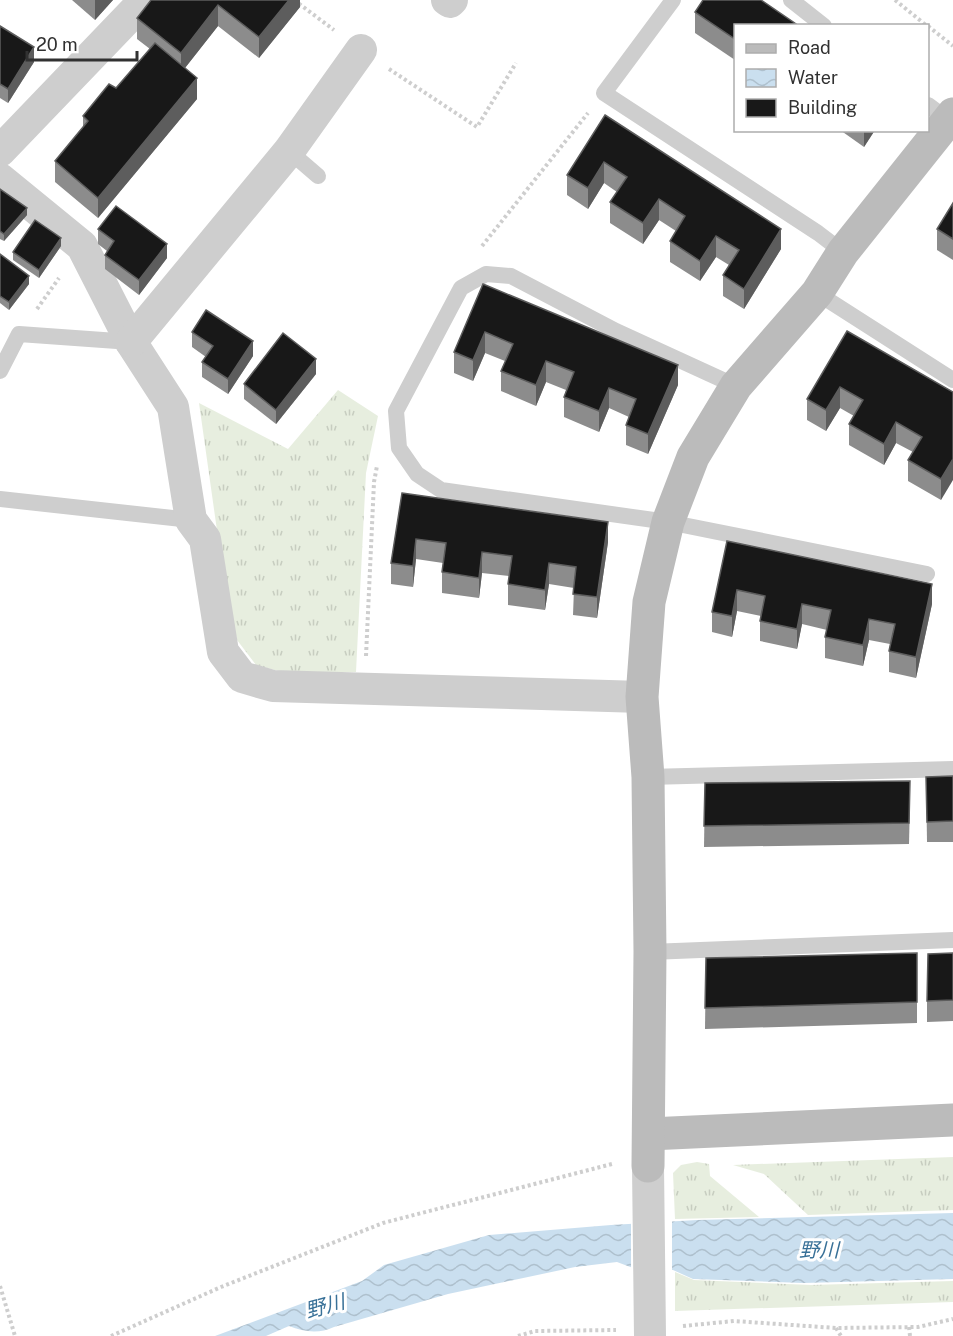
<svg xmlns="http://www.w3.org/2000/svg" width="953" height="1336" font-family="'Public Sans','Noto Sans JP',sans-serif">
<defs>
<pattern id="grass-tufts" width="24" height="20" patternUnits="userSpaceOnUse" patternTransform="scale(1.5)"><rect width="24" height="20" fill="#e7eedf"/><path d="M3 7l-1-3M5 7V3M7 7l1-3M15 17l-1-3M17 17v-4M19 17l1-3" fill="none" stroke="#c7cdc0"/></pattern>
<pattern id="water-waves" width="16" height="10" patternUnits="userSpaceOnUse" patternTransform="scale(1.5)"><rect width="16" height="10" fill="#cadfef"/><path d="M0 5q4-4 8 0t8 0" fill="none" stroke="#aec0cd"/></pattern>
</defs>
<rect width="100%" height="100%" fill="#fff"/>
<!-- grass -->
<g fill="url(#grass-tufts)">
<polygon points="338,390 378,416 366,473 356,672 286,673 256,665 237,640 224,580 199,403 288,449"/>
<polygon points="953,1157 953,1210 808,1215 764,1174 733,1165"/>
<polygon points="697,1162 709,1164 710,1176 759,1217 675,1219 673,1173 681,1165"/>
<polygon points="675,1272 694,1280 811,1285 953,1281 953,1302 675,1311"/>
</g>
<!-- water -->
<path fill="url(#water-waves)" d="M953,1213V1279L803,1283L693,1279L673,1270L633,1268L617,1262L575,1267L448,1294L334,1327C319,1334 304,1332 289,1326L266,1336H215L362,1281L384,1265L489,1235L611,1225L697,1220Z"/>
<!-- pier -->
<polygon fill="#fff" points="672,1219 672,1273 631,1270 631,1221"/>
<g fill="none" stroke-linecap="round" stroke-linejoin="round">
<!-- path -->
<g stroke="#cecece" stroke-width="4" stroke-dasharray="3 3" stroke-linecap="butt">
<polyline points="294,0 334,30"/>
<polyline points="895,0 927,26"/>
<polyline points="928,26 953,46"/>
<polyline points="389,69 477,127 516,63"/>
<polyline points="482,246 588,113"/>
<polyline points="37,309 59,278"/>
<polyline points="366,656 374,482 377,466"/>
<polyline points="0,1286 15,1336"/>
<polyline points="683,1326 734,1321 836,1328 918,1327 953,1319"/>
<polyline points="909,1327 910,1336"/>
<polyline points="836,1328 841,1336"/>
<polyline points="111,1336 221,1287 383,1223 612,1164"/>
<polyline points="518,1336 535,1331 616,1330"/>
</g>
<!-- lane -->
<g stroke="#cecece" stroke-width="16">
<polyline points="673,0 604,93 818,233 843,252"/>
<polyline points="791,0 824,26"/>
<polyline points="928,105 948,120"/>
<polyline points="289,151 318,176"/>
<polyline points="817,293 953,380"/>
<polyline points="0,371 19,334 131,342"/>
<polyline points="736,386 616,331 511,276 486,274 461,288 396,411 399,448 417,474 441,490 668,522 927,574"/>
<polyline points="0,499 191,520"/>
<polyline points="648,777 953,769"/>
<polyline points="650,952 953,940"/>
</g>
<!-- street -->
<g stroke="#cecece" stroke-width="32">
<polyline points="447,0 450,2 452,0"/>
<polyline points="0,151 145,0"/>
<polyline points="0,179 82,246 131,342 173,407 191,520 205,539 223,652 242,677 273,686 642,697"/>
<polyline points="131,342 289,151 361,50"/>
<polyline points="648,1166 650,1336"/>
</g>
<!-- secondary -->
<g stroke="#bbb" stroke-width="33">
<polyline points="649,1134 953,1120"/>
<polyline points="648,1166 650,952 648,777 642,697 649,602 668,522 693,457 736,386 817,293 843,252 953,114"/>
</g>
</g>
<!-- wall -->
<g fill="#8c8c8c">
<polygon points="72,0 113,0 95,20"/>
<polygon points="151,0 300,0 300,7 259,58 218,26 185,68 197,99 98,218 55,182 55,161 83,128 83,116 116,88 150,49 137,39 137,18"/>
<polygon points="695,12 735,26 735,60 695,33"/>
<polygon points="0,26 34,62 8,103 0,98"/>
<polygon points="605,115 781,249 744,309 723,296 723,275 729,265 716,257 700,281 670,262 670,241 676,231 659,220 643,244 610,223 610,202 617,192 604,183 588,209 567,195 567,175"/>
<polygon points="840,130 875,130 864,147"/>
<polygon points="0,189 27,215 4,241 0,239"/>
<polygon points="953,203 953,260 937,250 937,229"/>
<polygon points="98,229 167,258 139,295 105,269 105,255 107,251 98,244"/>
<polygon points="61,246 39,278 13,260 13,252"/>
<polygon points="0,254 29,284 9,310 0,303"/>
<polygon points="483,284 678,385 648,454 626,445 626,425 629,417 609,408 599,432 564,417 564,397 566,390 546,382 536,406 501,391 501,371 505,361 485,353 473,381 454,373 454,352"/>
<polygon points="847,331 953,392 941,500 908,481 908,460 913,452 896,443 884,465 849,445 849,424 854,416 840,408 826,431 807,420 807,399"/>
<polygon points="192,332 253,356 228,394 202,377 202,362 206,357 192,347"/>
<polygon points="316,374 276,424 244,399 244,384"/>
<polygon points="402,493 608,542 597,618 573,615 574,588 549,584 545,610 508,605 508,584 509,576 482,573 479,598 442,593 442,572 443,563 416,559 413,587 391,584 391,563"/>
<polygon points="727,541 932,604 916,678 889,672 889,651 890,644 869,640 863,666 825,658 825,637 827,630 802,624 797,649 760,641 760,621 761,616 737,611 732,637 712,632 712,612"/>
<polygon points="953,776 953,842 927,842 926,777"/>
<polygon points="705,783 910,802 909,844 704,847"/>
<polygon points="917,953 917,1023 705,1029 706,958"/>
<polygon points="953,953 953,1021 927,1022 927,1001"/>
</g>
<!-- shaded-wall -->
<g fill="#5d5d5d">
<polygon points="95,0 113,0 95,20"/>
<polygon points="289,0 300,0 300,7 259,58 259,37"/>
<polygon points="218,5 218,26 181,73 181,53"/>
<polygon points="34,47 34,62 8,103 8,89"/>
<polygon points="197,78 197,99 98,218 98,198"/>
<polygon points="864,130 875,130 864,147"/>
<polygon points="604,162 604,183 588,209 588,188"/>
<polygon points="659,199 659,220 643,244 643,223"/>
<polygon points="27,208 27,215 4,241 4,234"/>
<polygon points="781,229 781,249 744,309 744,289"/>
<polygon points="716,236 716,257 700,281 700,261"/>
<polygon points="61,238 61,246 39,278 39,270"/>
<polygon points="167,244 167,258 139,295 139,280"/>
<polygon points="29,276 29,284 9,310 9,302"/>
<polygon points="485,332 485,353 473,381 473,360"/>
<polygon points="253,341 253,356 228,394 228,379"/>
<polygon points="316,359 316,374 276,424 276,410"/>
<polygon points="546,361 546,382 536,406 536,385"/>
<polygon points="678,365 678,385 648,454 648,434"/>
<polygon points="840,387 840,408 826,431 826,410"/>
<polygon points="609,388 609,408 599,432 599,411"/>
<polygon points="896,422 896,443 884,465 884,444"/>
<polygon points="953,459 953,480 941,500 941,479"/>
<polygon points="608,522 608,542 597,618 597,597"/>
<polygon points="416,539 416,559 413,587 413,566"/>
<polygon points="482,552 482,573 479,598 479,578"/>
<polygon points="549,563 549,584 545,610 545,590"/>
<polygon points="932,584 932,604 916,678 916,657"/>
<polygon points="737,590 737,611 732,637 732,616"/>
<polygon points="802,604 802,624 797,649 797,629"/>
<polygon points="869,619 869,640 863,666 863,645"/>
</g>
<!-- building -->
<g fill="#181818" stroke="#5d5d5d" stroke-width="1.5">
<polygon points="151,0 289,0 259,37 218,5 181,53 137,18"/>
<polygon points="703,0 761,0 799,26 735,26 735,39 695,12"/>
<polygon points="0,26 34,47 8,89 0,84"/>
<polygon points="155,43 197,78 98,198 55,161 88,121 83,116 109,84 116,88"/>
<polygon points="605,115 781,229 744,289 723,275 739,250 716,236 700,261 670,241 685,216 659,199 643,223 610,202 627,177 604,162 588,188 567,175"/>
<polygon points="0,189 27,208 4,234 0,231"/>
<polygon points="953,203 953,239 937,229"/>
<polygon points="116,206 167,244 139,280 105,255 114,241 98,229"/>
<polygon points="35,220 61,238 39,270 13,252"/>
<polygon points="0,254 29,276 9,302 0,296"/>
<polygon points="483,284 678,365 648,434 626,425 636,399 609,388 599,411 564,397 574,372 546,361 536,385 501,371 513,344 485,332 473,360 454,352"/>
<polygon points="206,310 253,341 228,379 202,362 213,346 192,332"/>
<polygon points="847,331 953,392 953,459 941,479 908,460 922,437 896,422 884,444 849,424 863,400 840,387 826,410 807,399"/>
<polygon points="283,333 316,359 276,410 244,384"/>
<polygon points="402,493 608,522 597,597 573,594 576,567 549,563 545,590 508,584 512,556 482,552 479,578 442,572 446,543 416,539 413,566 391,563"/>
<polygon points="727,541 932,584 916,657 889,651 895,624 869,619 863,645 825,637 831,610 802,604 797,629 760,621 765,596 737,590 732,616 712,612"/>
<polygon points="953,776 953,821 927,822 926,777"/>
<polygon points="910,781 909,823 704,826 705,783"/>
<polygon points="917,953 917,1002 705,1008 706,958"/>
<polygon points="953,953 953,1000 927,1001 928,954"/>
</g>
<g text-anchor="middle" stroke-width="6" stroke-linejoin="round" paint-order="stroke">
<!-- water labels -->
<g font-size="20" font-style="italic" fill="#397198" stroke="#fff">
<text x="819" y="1257">野川</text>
<text transform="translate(325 1306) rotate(-15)" y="7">野川</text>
</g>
</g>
<!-- legend -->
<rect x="734" y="24" width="195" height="108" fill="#ffffff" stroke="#adadad" stroke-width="1.5"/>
<rect x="746" y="44" width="30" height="9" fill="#bbbbbb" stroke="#adadad" stroke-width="1.5"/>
<text x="788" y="54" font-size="18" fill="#313131">Road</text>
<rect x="746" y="69" width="30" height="18" fill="url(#water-waves)" stroke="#adadad" stroke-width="1.5"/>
<text x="788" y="84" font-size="18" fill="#313131">Water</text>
<rect x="746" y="99" width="30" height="18" fill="#181818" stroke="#adadad" stroke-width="1.5"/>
<text x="788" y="114" font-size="18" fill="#313131">Building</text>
<!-- scale -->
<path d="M27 51v9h110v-9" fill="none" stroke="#313131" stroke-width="3"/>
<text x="36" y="51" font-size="18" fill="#313131" stroke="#ffffff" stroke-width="4.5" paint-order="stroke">20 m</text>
</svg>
